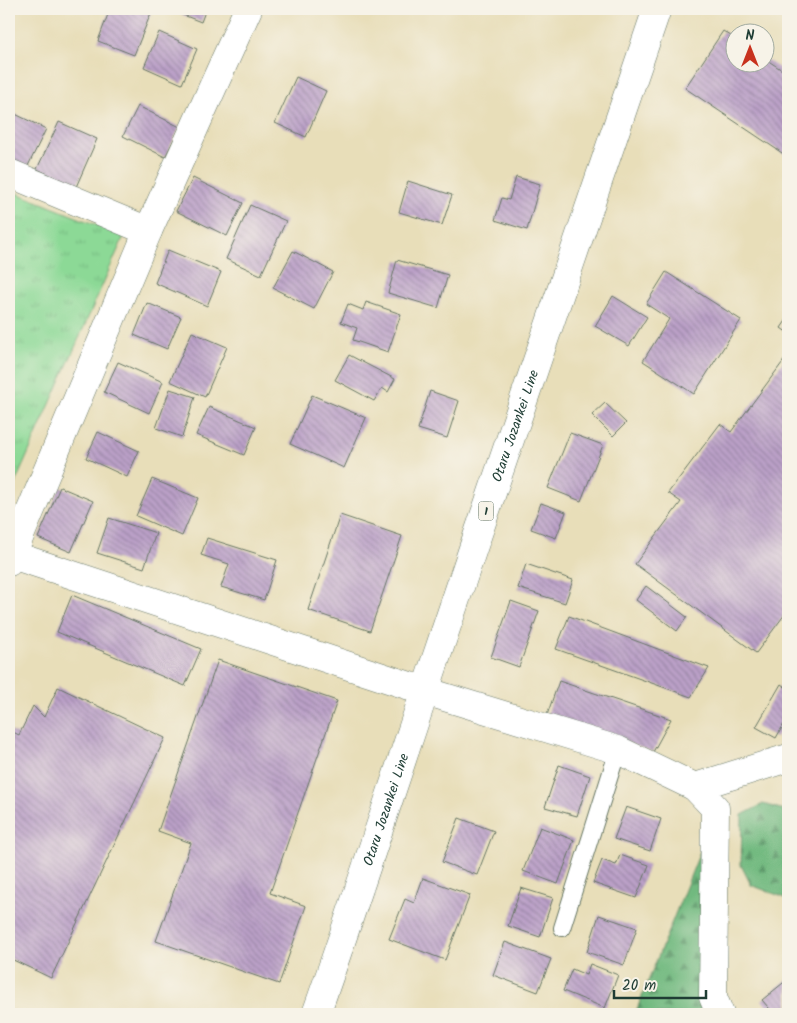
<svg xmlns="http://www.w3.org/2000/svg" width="797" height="1023" font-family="Kalam,sans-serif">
<defs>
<pattern id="grass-tufts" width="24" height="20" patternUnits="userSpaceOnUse" patternTransform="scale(1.25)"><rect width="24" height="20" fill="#8cd996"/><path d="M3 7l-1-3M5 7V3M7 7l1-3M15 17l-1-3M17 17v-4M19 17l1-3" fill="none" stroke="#78bb82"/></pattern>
<pattern id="forest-firs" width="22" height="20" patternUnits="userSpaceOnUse" patternTransform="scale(1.25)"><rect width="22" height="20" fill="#71b97f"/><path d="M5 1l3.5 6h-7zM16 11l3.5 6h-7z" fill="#5c9869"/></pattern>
<pattern id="building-back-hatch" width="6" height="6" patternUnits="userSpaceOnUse" patternTransform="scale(1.25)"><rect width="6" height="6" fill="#bba0c8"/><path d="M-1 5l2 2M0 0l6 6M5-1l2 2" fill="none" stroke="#9784a3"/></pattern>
</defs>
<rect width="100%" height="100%" fill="#f7f3e8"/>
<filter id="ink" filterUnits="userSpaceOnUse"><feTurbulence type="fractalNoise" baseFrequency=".02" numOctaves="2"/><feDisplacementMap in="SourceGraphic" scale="10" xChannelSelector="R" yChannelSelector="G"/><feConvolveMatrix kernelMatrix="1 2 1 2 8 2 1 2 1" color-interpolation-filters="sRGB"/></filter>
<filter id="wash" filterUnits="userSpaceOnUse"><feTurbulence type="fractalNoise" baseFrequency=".0096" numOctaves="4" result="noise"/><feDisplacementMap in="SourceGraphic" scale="20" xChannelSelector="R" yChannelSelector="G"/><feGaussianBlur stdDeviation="1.12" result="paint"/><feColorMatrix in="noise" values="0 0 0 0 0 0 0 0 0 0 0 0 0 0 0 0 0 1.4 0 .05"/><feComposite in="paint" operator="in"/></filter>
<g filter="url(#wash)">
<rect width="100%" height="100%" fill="#e8deb9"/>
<!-- grass -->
<polygon fill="url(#grass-tufts)" stroke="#568b65" points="9,190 124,236 9,497"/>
<!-- forest -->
<g fill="url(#forest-firs)" stroke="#487b5a">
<polygon points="763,804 788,811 788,899 751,885 741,865 742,815"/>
<polygon points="702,847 701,1014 635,1014"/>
</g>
<g id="blocks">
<!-- building -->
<g fill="url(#building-back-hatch)">
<polygon points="110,9 140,9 151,13 134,55 98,41"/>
<polygon points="168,9 206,9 201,22"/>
<polygon points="723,31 734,38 734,62 764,62 764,58 788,74 788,157 685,88"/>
<polygon points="159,32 197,49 182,84 144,67"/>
<polygon points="296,77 326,91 306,137 275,123"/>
<polygon points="138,106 180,127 165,157 123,136"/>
<polygon points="9,111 46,129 26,170 9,161"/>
<polygon points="59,122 97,139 76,187 37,169"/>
<polygon points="516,177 540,184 527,230 495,220 502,198 509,200"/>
<polygon points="193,178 243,203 227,236 176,211"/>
<polygon points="408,181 452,195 442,225 399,212"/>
<polygon points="250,205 286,221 261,275 226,259"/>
<polygon points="168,250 221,272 207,306 155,283"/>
<polygon points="293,251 333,272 314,309 273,288"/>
<polygon points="397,260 448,275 438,308 388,293"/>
<polygon points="666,272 741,320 694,394 643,361 669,319 646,304"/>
<polygon points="613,296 647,317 629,346 595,326"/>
<polygon points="366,302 401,314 388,352 353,340 357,328 341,322 348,304 363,310"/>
<polygon points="147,303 181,317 167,349 134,335"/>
<polygon points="788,318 788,333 781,328"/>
<polygon points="192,332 227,347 205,397 170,381"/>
<polygon points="349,355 395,379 388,392 382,388 374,401 335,380"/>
<polygon points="788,355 788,610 756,653 635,564 681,502 668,493 720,424 731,432"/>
<polygon points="118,362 163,382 149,413 104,392"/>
<polygon points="170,389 195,397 182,437 156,428"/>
<polygon points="430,391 459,401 447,438 418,429"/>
<polygon points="312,395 366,418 344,468 290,444"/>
<polygon points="605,403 626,423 613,436 592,415"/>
<polygon points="209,407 256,427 244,455 196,435"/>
<polygon points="98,432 139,451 127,477 86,458"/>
<polygon points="570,433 603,445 581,501 548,488"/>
<polygon points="152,479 198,498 182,536 136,516"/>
<polygon points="60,487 93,501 71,552 38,538"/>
<polygon points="541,503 566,512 556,538 531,529"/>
<polygon points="340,515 402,536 370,631 308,610"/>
<polygon points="109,518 156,533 144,568 97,553"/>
<polygon points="207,538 277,560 264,600 221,587 229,564 201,555"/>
<polygon points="526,564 573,580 565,603 518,588"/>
<polygon points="646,586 687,617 677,631 636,600"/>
<polygon points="72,595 201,649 185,686 57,632"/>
<polygon points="511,601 539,611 519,667 491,657"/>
<polygon points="569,616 709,668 691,697 556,649"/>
<polygon points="218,660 337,701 270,893 306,906 279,984 156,941 191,843 158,831"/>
<polygon points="559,681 671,719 653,752 547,715"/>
<polygon points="781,684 788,689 788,717 776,738 756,727"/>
<polygon points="58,687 165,738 51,978 9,958 9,795 11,790 9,788 9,730 19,735 33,706 44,717"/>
<polygon points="559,765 590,776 577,816 545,807"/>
<polygon points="626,807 661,819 650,851 614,839"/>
<polygon points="459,818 494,831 477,875 442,862"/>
<polygon points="540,827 574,840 558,884 523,871"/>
<polygon points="620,855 649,865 636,898 593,883 602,860 616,865"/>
<polygon points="423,878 470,895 445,960 389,939 405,899 414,903"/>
<polygon points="521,888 553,898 540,937 508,926"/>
<polygon points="599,915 637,928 624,965 587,952"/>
<polygon points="505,942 551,959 538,992 493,975"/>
<polygon points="590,964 618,975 605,1008 563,991 572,969 586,975"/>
<polygon points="788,979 788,1014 774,1014 762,1000"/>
</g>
</g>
</g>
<g filter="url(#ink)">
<use href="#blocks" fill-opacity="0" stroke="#657563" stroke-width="1"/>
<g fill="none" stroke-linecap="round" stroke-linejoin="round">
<!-- lane casing -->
<g stroke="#657563" stroke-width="18">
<polyline id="lane" points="562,928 618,750"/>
</g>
<!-- street casing -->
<g stroke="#657563" stroke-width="29">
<g id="street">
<polyline points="9,173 148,231"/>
<polyline points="9,554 425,691 618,750 695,787 715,808 713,997 720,1014"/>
<polyline points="9,562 148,231 248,9"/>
<polyline points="695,787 788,758"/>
</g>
</g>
<!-- primary casing -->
<g stroke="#657563" stroke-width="29">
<g id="primary">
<path id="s1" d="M316,1014C354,907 389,798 425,691C501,463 581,236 657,9"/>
</g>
</g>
<!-- lane -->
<use href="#lane" stroke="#fff" stroke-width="16"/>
<!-- street -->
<use href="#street" stroke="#fff" stroke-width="28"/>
<!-- primary -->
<use href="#primary" stroke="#fff" stroke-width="28"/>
</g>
</g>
<g text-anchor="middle" stroke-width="5" stroke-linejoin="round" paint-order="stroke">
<!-- shield labels -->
<rect fill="#f7f3e8" stroke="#60746a" stroke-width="1" x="478.5" y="501.5" width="15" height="19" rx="4"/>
<g font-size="12" font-weight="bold" fill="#1f3d34">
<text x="486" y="515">1</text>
</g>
<!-- street labels -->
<g font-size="14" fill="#1f3d34" stroke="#f7f3e8">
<text dy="5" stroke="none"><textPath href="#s1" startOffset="621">Otaru Jozankei Line</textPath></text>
<text dy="5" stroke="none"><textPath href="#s1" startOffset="216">Otaru Jozankei Line</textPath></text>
</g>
</g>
<!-- margin -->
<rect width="797" height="1023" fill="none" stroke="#f7f3e8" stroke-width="30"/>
<!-- north arrow -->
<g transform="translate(750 48)"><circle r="24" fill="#f7f3e8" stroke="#a1aaa0"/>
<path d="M0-4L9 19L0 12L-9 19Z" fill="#c8321e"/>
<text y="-8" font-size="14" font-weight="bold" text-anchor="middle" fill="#1f3d34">N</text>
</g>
<!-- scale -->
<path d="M614 990v8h92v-8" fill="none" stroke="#1f3d34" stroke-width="2.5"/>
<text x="622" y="990" font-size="15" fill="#1f3d34" stroke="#f7f3e8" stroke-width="4" paint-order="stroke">20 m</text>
</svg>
